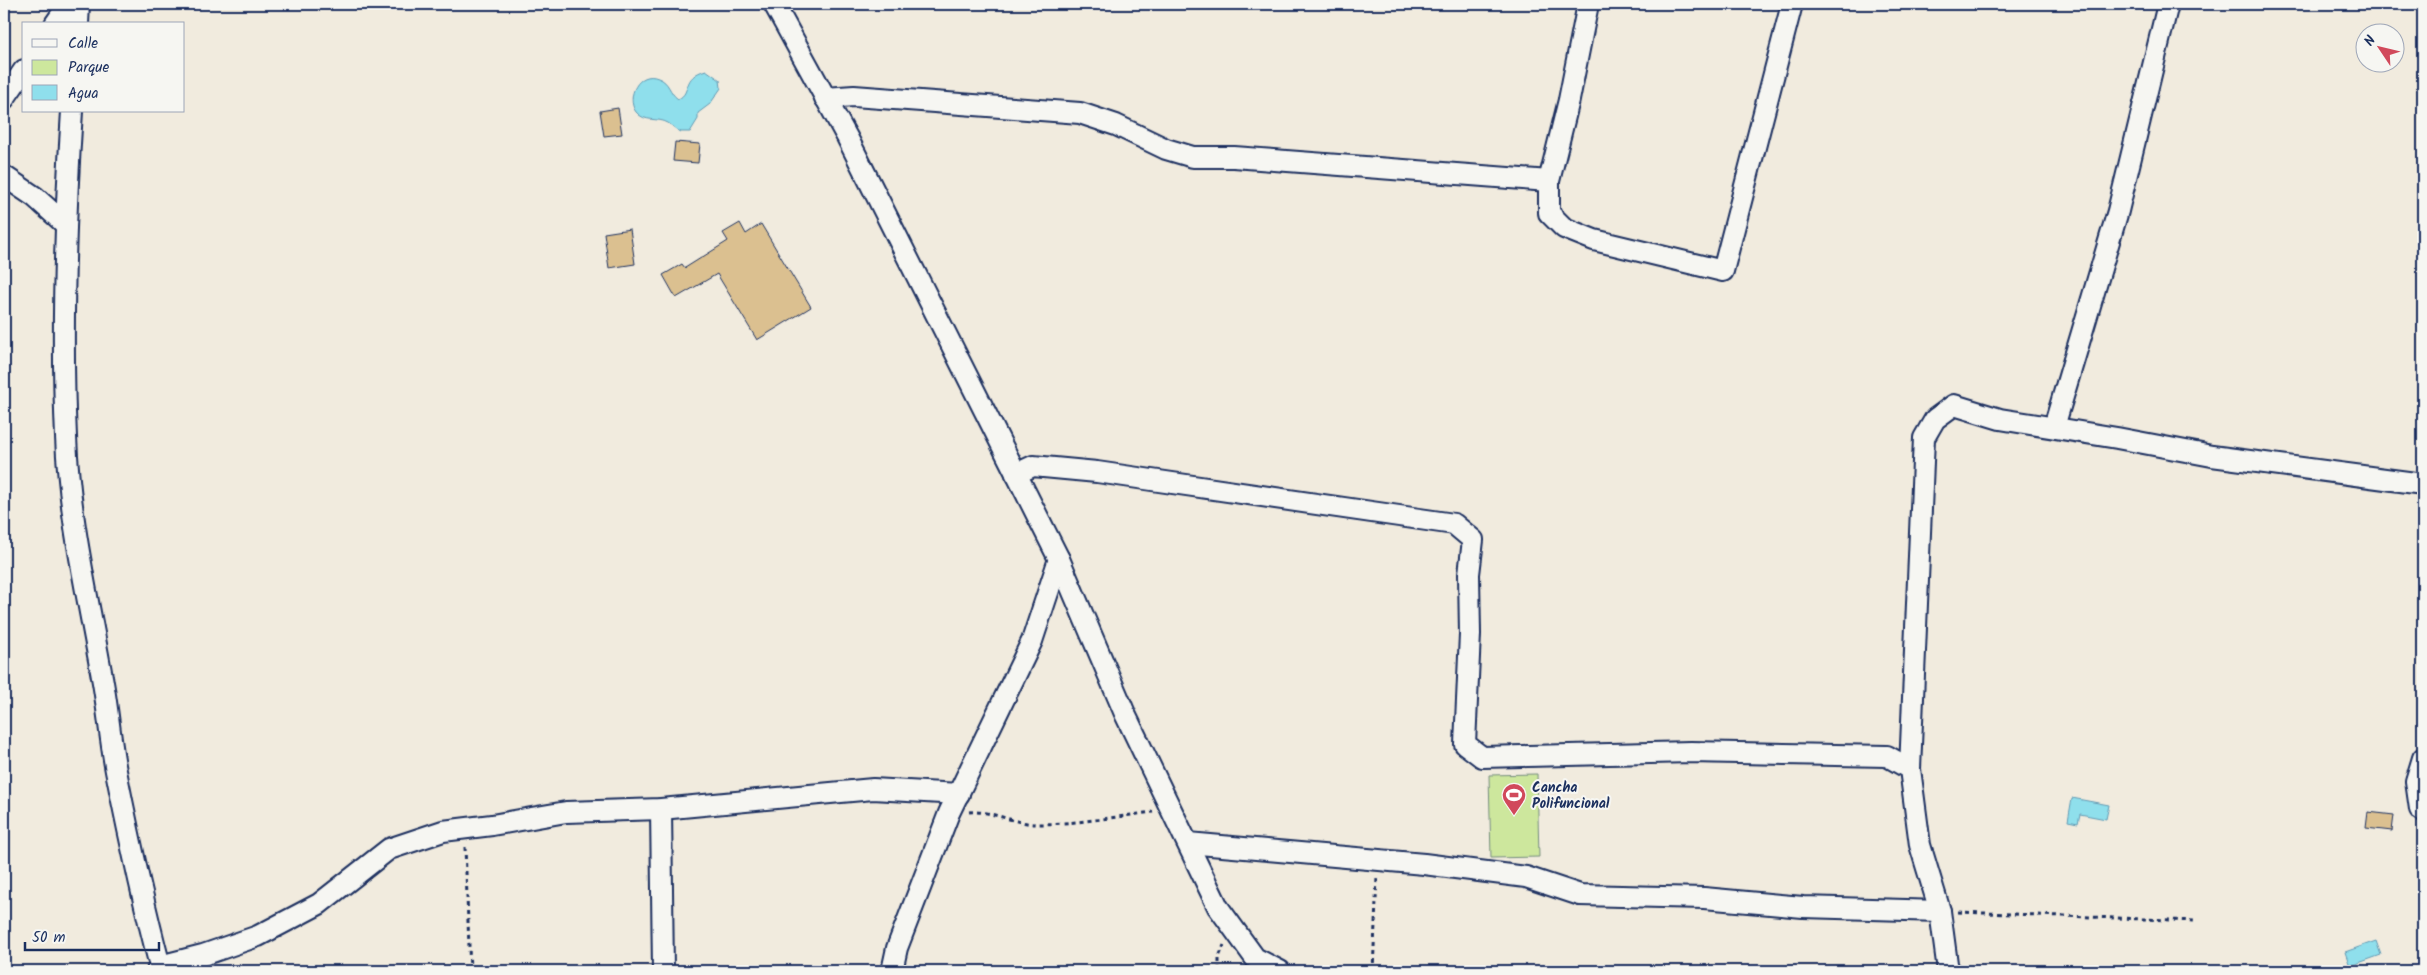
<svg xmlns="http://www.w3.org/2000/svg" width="2427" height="975" font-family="Kalam,sans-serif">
<rect width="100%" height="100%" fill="#f1ebde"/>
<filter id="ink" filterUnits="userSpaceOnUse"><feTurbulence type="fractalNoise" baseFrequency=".02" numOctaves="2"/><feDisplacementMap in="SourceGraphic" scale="10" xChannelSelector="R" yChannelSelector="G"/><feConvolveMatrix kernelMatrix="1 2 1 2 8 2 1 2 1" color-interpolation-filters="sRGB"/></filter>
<g filter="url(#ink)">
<!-- green -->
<polygon fill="#cde79d" stroke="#748b7e" points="1537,774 1539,857 1491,858 1489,775"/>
<!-- water -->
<g fill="#8fdfec" stroke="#6199b3">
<path d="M706,70L720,80L721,88L710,104L698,113V119L690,132H681C676,130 673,126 668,123C658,117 645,123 636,112C625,97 639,70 658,78C670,82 669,93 678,99C692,93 681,77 706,70Z"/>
<polygon points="2072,798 2109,805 2106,819 2080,814 2078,823 2068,821"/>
<polygon points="2376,941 2381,955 2350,966 2345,952"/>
</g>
<!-- building -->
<g fill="#dbc090" stroke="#1b2f5e">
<polygon points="618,108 622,134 604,136 600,111"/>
<polygon points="675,142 700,144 698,163 673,161"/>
<polygon points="740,223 746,234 761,224 811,307 757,340 717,274 676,298 663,275 682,264 685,268 728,241 723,233"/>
<polygon points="630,229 635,264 609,268 604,233"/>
<polygon points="2368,812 2394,815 2392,831 2366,828"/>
</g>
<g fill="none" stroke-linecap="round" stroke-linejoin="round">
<!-- street casing -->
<g stroke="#1b2f5e" stroke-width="24">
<g id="street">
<polyline points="774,4 847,137 1059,559 1126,716 1218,907 1255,958 1280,971"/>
<polyline points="1588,4 1569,100 1549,181 1549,213 1564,228 1594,240 1723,271 1792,4"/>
<polyline points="55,24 69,4"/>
<polyline points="78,24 79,4"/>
<polyline points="825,98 854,96 1080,113 1116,125 1166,149 1193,157 1234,157 1549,181"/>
<polyline points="4,99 24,70"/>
<path d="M72,111C65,219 61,328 66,437C69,518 88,597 102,677C108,708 110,740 116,771C129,836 143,902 160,966L157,971"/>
<polyline points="4,176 35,197 65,224"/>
<polyline points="2054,427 2118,211 2168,4"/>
<polyline points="1016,474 1033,466 1097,472 1454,524 1473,540 1469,574 1470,634 1465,744 1482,757 1691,752 1887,756 1910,769 1920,845 1940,911 1948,971"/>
<polyline points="2423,758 2416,781 2420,809 2423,811"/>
<polyline points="1910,769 1924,438 1935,419 1954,405 2000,419 2117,438 2212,456 2423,484"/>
<polyline points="661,809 663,971"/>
<polyline points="1188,843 1424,864 1526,877 1580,895 1704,898 1803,907 1940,911"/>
<polyline points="161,971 160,966 203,955 258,936 319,904 389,849 443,831 492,825 566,812 661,809 873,789 959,794"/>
<polyline points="892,971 897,948 949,813 1032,641 1059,559"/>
</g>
</g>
<!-- path -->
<g stroke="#1b2f5e" stroke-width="3" stroke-dasharray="4 4" stroke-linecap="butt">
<path d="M969,812C992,810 1014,824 1038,824C1076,824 1115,817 1153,812"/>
<polyline points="465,847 470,971"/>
<polyline points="1958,912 2196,921"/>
<polyline points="1219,971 1219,957 1224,945"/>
<polyline points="1373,971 1377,877"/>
<polyline points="1456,971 1502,969 1513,971"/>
</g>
<!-- street -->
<use href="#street" stroke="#f6f6f2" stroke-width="20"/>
</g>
</g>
<!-- icons -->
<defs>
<g id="stadium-pin" transform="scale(1.25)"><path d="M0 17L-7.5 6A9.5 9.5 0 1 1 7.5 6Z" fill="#d1495b" stroke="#f6f6f2"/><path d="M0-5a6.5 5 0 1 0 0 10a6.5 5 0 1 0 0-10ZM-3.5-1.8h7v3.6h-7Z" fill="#fff"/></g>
</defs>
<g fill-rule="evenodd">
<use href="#stadium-pin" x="1514" y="795"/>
</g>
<g text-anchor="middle" stroke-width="4" stroke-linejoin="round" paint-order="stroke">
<!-- poi labels -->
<g font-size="14" font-weight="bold" fill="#1b2f5e" stroke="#f6f6f2" text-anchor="start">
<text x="1532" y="792">Cancha<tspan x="1532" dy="16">Polifuncional</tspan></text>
</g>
</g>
<!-- margin -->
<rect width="2427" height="975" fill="none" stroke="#f6f6f2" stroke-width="20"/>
<rect x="10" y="10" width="2407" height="955" fill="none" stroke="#1b2f5e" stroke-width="2" filter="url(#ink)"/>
<!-- legend -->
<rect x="22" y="22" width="162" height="90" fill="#f6f6f2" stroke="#9ea6b7"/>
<rect x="32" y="39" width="25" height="8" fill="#f6f6f2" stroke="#9ea6b7"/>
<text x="68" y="48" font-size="15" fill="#1b2f5e">Calle</text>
<rect x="32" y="60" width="25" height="15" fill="#cde79d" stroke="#9ea6b7"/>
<text x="68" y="72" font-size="15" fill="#1b2f5e">Parque</text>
<rect x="32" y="85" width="25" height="15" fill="#8fdfec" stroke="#9ea6b7"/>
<text x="68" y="98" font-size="15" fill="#1b2f5e">Agua</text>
<!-- north arrow -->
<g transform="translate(2380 48) rotate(305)"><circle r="24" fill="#f6f6f2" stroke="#9ea6b7"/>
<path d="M0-4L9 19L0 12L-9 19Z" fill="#d1495b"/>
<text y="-8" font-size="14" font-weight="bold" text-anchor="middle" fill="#1b2f5e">N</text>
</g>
<!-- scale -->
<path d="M25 942v8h134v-8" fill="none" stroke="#1b2f5e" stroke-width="2.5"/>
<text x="32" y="942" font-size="15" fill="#1b2f5e" stroke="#f6f6f2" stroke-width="4" paint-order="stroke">50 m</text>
</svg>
